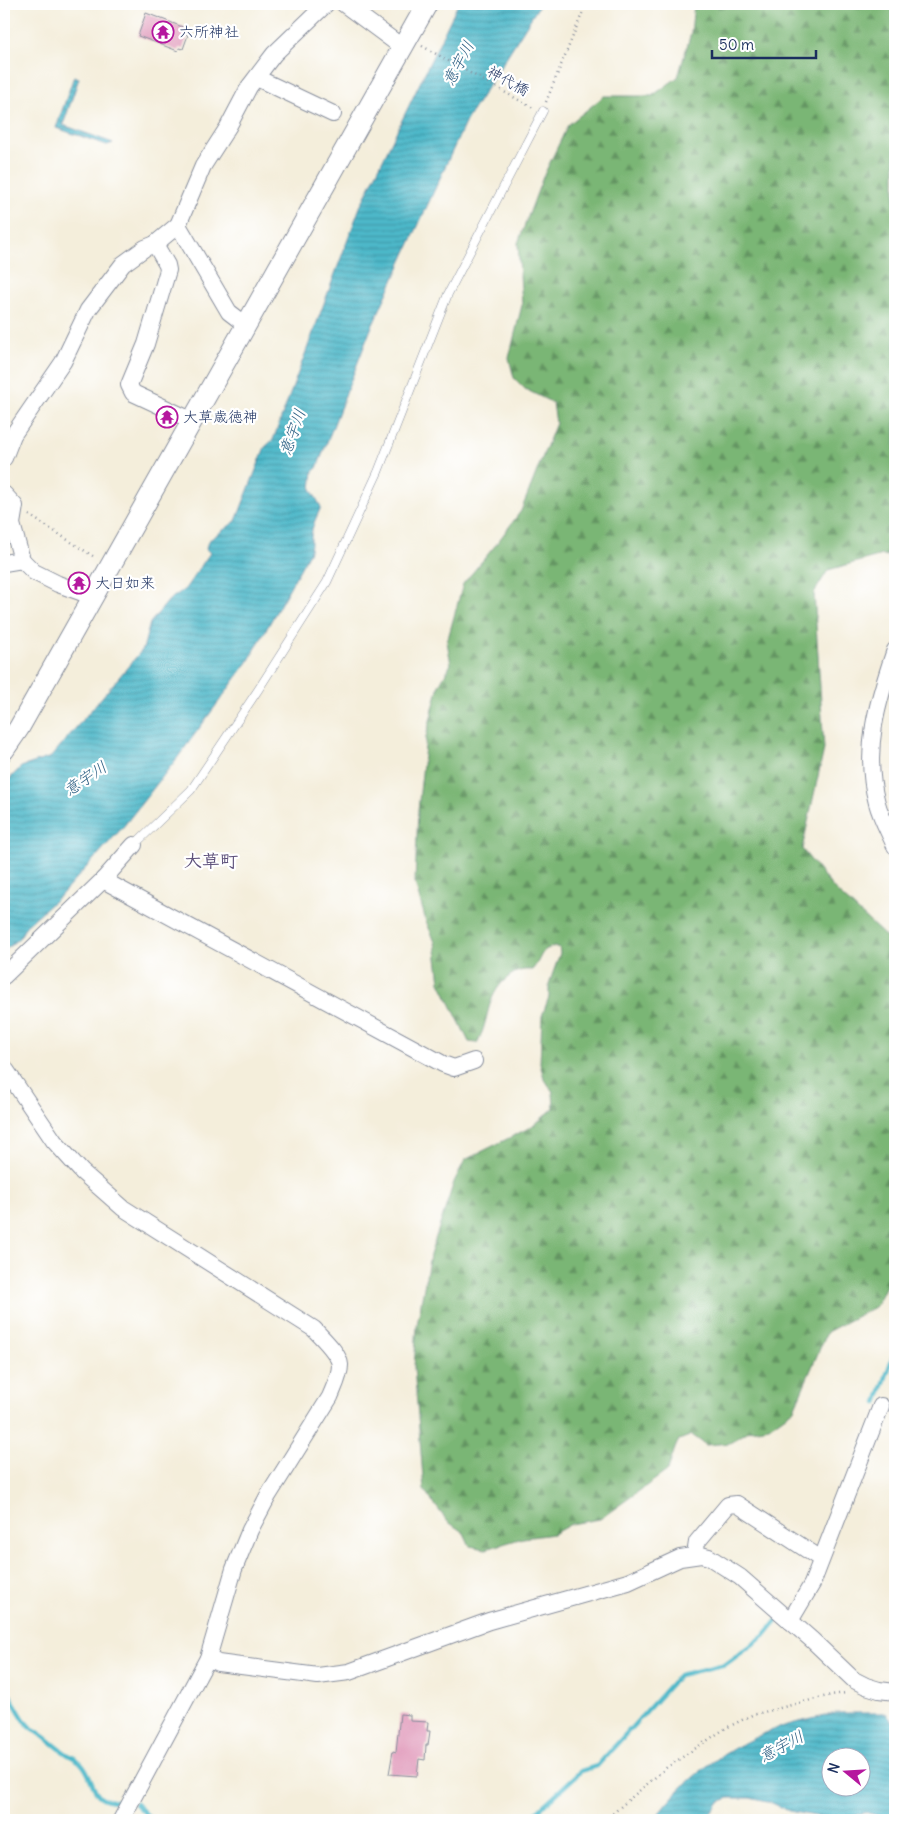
<svg xmlns="http://www.w3.org/2000/svg" width="899" height="1824" font-family="Delius,'Klee One',sans-serif">
<defs>
<pattern id="forest-firs" width="22" height="20" patternUnits="userSpaceOnUse" patternTransform="scale(1.25)"><rect width="22" height="20" fill="#7ab674"/><path d="M5 1l3.5 6h-7zM16 11l3.5 6h-7z" fill="#639462"/></pattern>
<pattern id="water-rules" width="6" height="5" patternUnits="userSpaceOnUse" patternTransform="scale(1.25)"><rect width="6" height="5" fill="#4db8c9"/><path d="M0 2.5h6" fill="none" stroke="#3f96a6"/></pattern>
</defs>
<rect width="100%" height="100%" fill="#fff"/>
<filter id="ink" filterUnits="userSpaceOnUse"><feTurbulence type="fractalNoise" baseFrequency=".02" numOctaves="2"/><feDisplacementMap in="SourceGraphic" scale="10" xChannelSelector="R" yChannelSelector="G"/><feConvolveMatrix kernelMatrix="1 2 1 2 8 2 1 2 1" color-interpolation-filters="sRGB"/></filter>
<filter id="wash" filterUnits="userSpaceOnUse"><feTurbulence type="fractalNoise" baseFrequency=".0096" numOctaves="4" result="noise"/><feDisplacementMap in="SourceGraphic" scale="20" xChannelSelector="R" yChannelSelector="G"/><feGaussianBlur stdDeviation="1.12" result="paint"/><feColorMatrix in="noise" values="0 0 0 0 0 0 0 0 0 0 0 0 0 0 0 0 0 1.4 0 .05"/><feComposite in="paint" operator="in"/></filter>
<g filter="url(#wash)">
<rect width="100%" height="100%" fill="#f4eedb"/>
<!-- forest -->
<path fill="url(#forest-firs)" stroke="#4a7269" d="M694,4H895V557L882,555L828,570L814,593L824,749L802,849L834,889L895,945V1267L876,1306L827,1332L794,1409L769,1427L750,1430L730,1443L706,1445L692,1435L679,1440C673,1450 672,1461 667,1471L600,1519L571,1524L553,1534L523,1538L486,1549L470,1546L464,1533L447,1521L424,1490L414,1367L417,1325L430,1255L454,1182L465,1160L533,1126L554,1108L553,1092L544,1078L540,1064L542,1016L549,997V984L560,953L559,947C539,946 543,958 532,970C521,969 514,972 506,979C485,997 490,1021 477,1043L469,1042L440,982L435,942L426,921L415,883L418,810L426,737L439,685L451,664L447,642L463,584L494,547L521,511L556,423L553,403L525,389L514,378L509,358L522,305L518,243L543,177L568,125L604,96H652L678,77L691,33Z"/>
<!-- water -->
<g fill="url(#water-rules)" stroke="#347494" fill-rule="evenodd">
<path d="M458,4H540L466,121L370,331L317,468L313,471L311,489L321,507C317,516 311,527 311,538C311,544 311,547 309,553L248,662L178,757L123,827L64,892L26,926L20,937L4,951V784L21,767L51,757L143,649L150,623L169,600L185,589L210,553L206,549L208,541L236,521L265,447L273,440L360,207Z"/>
<polygon points="74,76 79,78 63,125 113,143 107,145 56,128"/>
<path d="M836,1713H886L895,1726V1820L865,1812L843,1820H837L789,1811L772,1803L750,1798H729L719,1802L706,1820H654C685,1776 733,1743 784,1726C801,1721 819,1718 836,1713ZM862,1756V1786H832V1756Z"/>
</g>
<g fill="none" stroke-linecap="round" stroke-linejoin="round">
<!-- stream -->
<g stroke="#4db8c9" stroke-width="4.5">
<polyline points="877,1403 895,1350"/>
<path d="M4,1685C11,1696 22,1720 30,1727C33,1730 37,1731 40,1733C48,1739 56,1746 64,1752C69,1756 76,1758 80,1762C98,1779 86,1804 124,1801"/>
<polyline points="136,1804 152,1820"/>
<polyline points="528,1820 581,1771 597,1766 679,1675 726,1664 764,1636 777,1620"/>
</g>
</g>
<g id="blocks">
<!-- building -->
<g fill="#de92b5">
<polygon points="146,13 188,29 186,34 188,35 183,49 179,48 178,51 138,36"/>
<polygon points="400,1714 410,1715 410,1721 428,1722 427,1731 430,1731 428,1745 426,1745 425,1760 419,1759 417,1776 389,1774 393,1751 396,1752"/>
</g>
</g>
</g>
<g filter="url(#ink)">
<use href="#blocks" fill-opacity="0" stroke="#888e9c" stroke-width="1"/>
<g fill="none" stroke-linecap="round" stroke-linejoin="round">
<!-- service casing -->
<g stroke="#888e9c" stroke-width="9">
<polyline id="service" points="134,845 191,790 258,690 327,582 378,472 448,294 543,111"/>
</g>
<!-- minor casing -->
<g stroke="#888e9c" stroke-width="18">
<g id="minor">
<polyline points="344,4 402,47"/>
<polyline points="257,78 333,114"/>
<polyline points="178,225 229,312 246,325"/>
<polyline points="155,244 167,265 168,270 146,344 129,385 133,393 193,421"/>
<polyline points="4,458 13,435 63,362 88,310 123,264 145,248 155,244 178,225 203,166 228,127 249,87 274,54 326,4"/>
<polyline points="4,494 15,506 12,524 22,560 4,563"/>
<polyline points="22,560 34,572 58,584 94,597"/>
<path d="M895,650C878,700 862,750 877,803C881,818 889,832 895,846"/>
<polyline points="103,880 443,1064 454,1068 474,1061"/>
<polyline points="4,976 103,880 134,845"/>
<path d="M4,1067L54,1141L82,1172L123,1208L314,1329C322,1338 339,1353 340,1365C340,1376 334,1387 330,1397L268,1496L250,1530L234,1569L208,1658L121,1820"/>
<polyline points="695,1555 697,1542 728,1505 737,1504 821,1559"/>
<polyline points="790,1621 812,1584 881,1406"/>
<polyline points="208,1658 218,1663 318,1676 349,1672 489,1621 628,1582 680,1558 701,1555 709,1557 740,1577 812,1640 854,1680 866,1686 879,1690 895,1692"/>
</g>
</g>
<!-- tertiary casing -->
<g stroke="#888e9c" stroke-width="22">
<polyline id="tertiary" points="4,750 19,728 427,4"/>
</g>
<!-- path -->
<g stroke="#888e9c" stroke-width="2.5" stroke-dasharray="1 4" stroke-linecap="butt">
<polyline points="422,46 533,108"/>
<polyline points="546,102 586,4"/>
<polyline points="29,515 96,558"/>
<polyline points="605,1820 666,1768 726,1728 752,1715 831,1695 846,1693"/>
</g>
<!-- service -->
<use href="#service" stroke="#fff" stroke-width="8"/>
<!-- minor -->
<use href="#minor" stroke="#fff" stroke-width="16"/>
<!-- tertiary -->
<use href="#tertiary" stroke="#fff" stroke-width="20"/>
</g>
</g>
<!-- icons -->
<defs>
<g id="temple-ring" transform="scale(1.125)"><circle r="9.5" fill="#fff" stroke="#b5179e" stroke-width="1.5"/><path d="M0-6L5-2H3V0L6.5 2.5H4V6H1.5V3h-3V6H-4V2.5H-6.5L-3 0V-2H-5Z" fill="#b5179e"/></g>
</defs>
<g fill-rule="evenodd">
<use href="#temple-ring" x="163" y="32"/>
<use href="#temple-ring" x="167" y="417"/>
<use href="#temple-ring" x="79" y="583"/>
</g>
<g text-anchor="middle" stroke-width="4.5" stroke-linejoin="round" paint-order="stroke">
<!-- poi labels -->
<g font-size="15" fill="#1b2f5e" stroke="#fff" text-anchor="start">
<text x="179" y="37">六所神社</text>
<text x="183" y="422">大草歳徳神</text>
<text x="95" y="588">大日如来</text>
</g>
<!-- street labels -->
<g font-size="15" fill="#1b2f5e" stroke="#fff">
<text transform="translate(508 81) rotate(29)" y="5">神代橋</text>
</g>
<!-- water labels -->
<g font-size="16" font-style="italic" fill="#2c5f83" stroke="#fff">
<text transform="translate(458 63) rotate(-62)" y="6">意宇川</text>
<text transform="translate(292 432) rotate(-70)" y="6">意宇川</text>
<text transform="translate(85 778) rotate(-34)" y="6">意宇川</text>
<text transform="translate(781 1746) rotate(-28)" y="6">意宇川</text>
</g>
<!-- quarter labels -->
<g font-size="18" font-weight="bold" fill="#5f527c" stroke="#fff">
<text x="211" y="867">大草町</text>
</g>
</g>
<!-- margin -->
<rect width="899" height="1824" fill="none" stroke="#fff" stroke-width="20"/>
<!-- north arrow -->
<g transform="translate(846 1772) rotate(288)"><circle r="24" fill="#ffffff" stroke="#a4acbf"/>
<path d="M0-4L9 19L0 12L-9 19Z" fill="#b5179e"/>
<text y="-8" font-size="14" font-weight="bold" text-anchor="middle" fill="#1b2f5e">N</text>
</g>
<!-- scale -->
<path d="M712 50v8h104v-8" fill="none" stroke="#1b2f5e" stroke-width="2.5"/>
<text x="719" y="50" font-size="15" fill="#1b2f5e" stroke="#ffffff" stroke-width="4" paint-order="stroke">50 m</text>
</svg>
